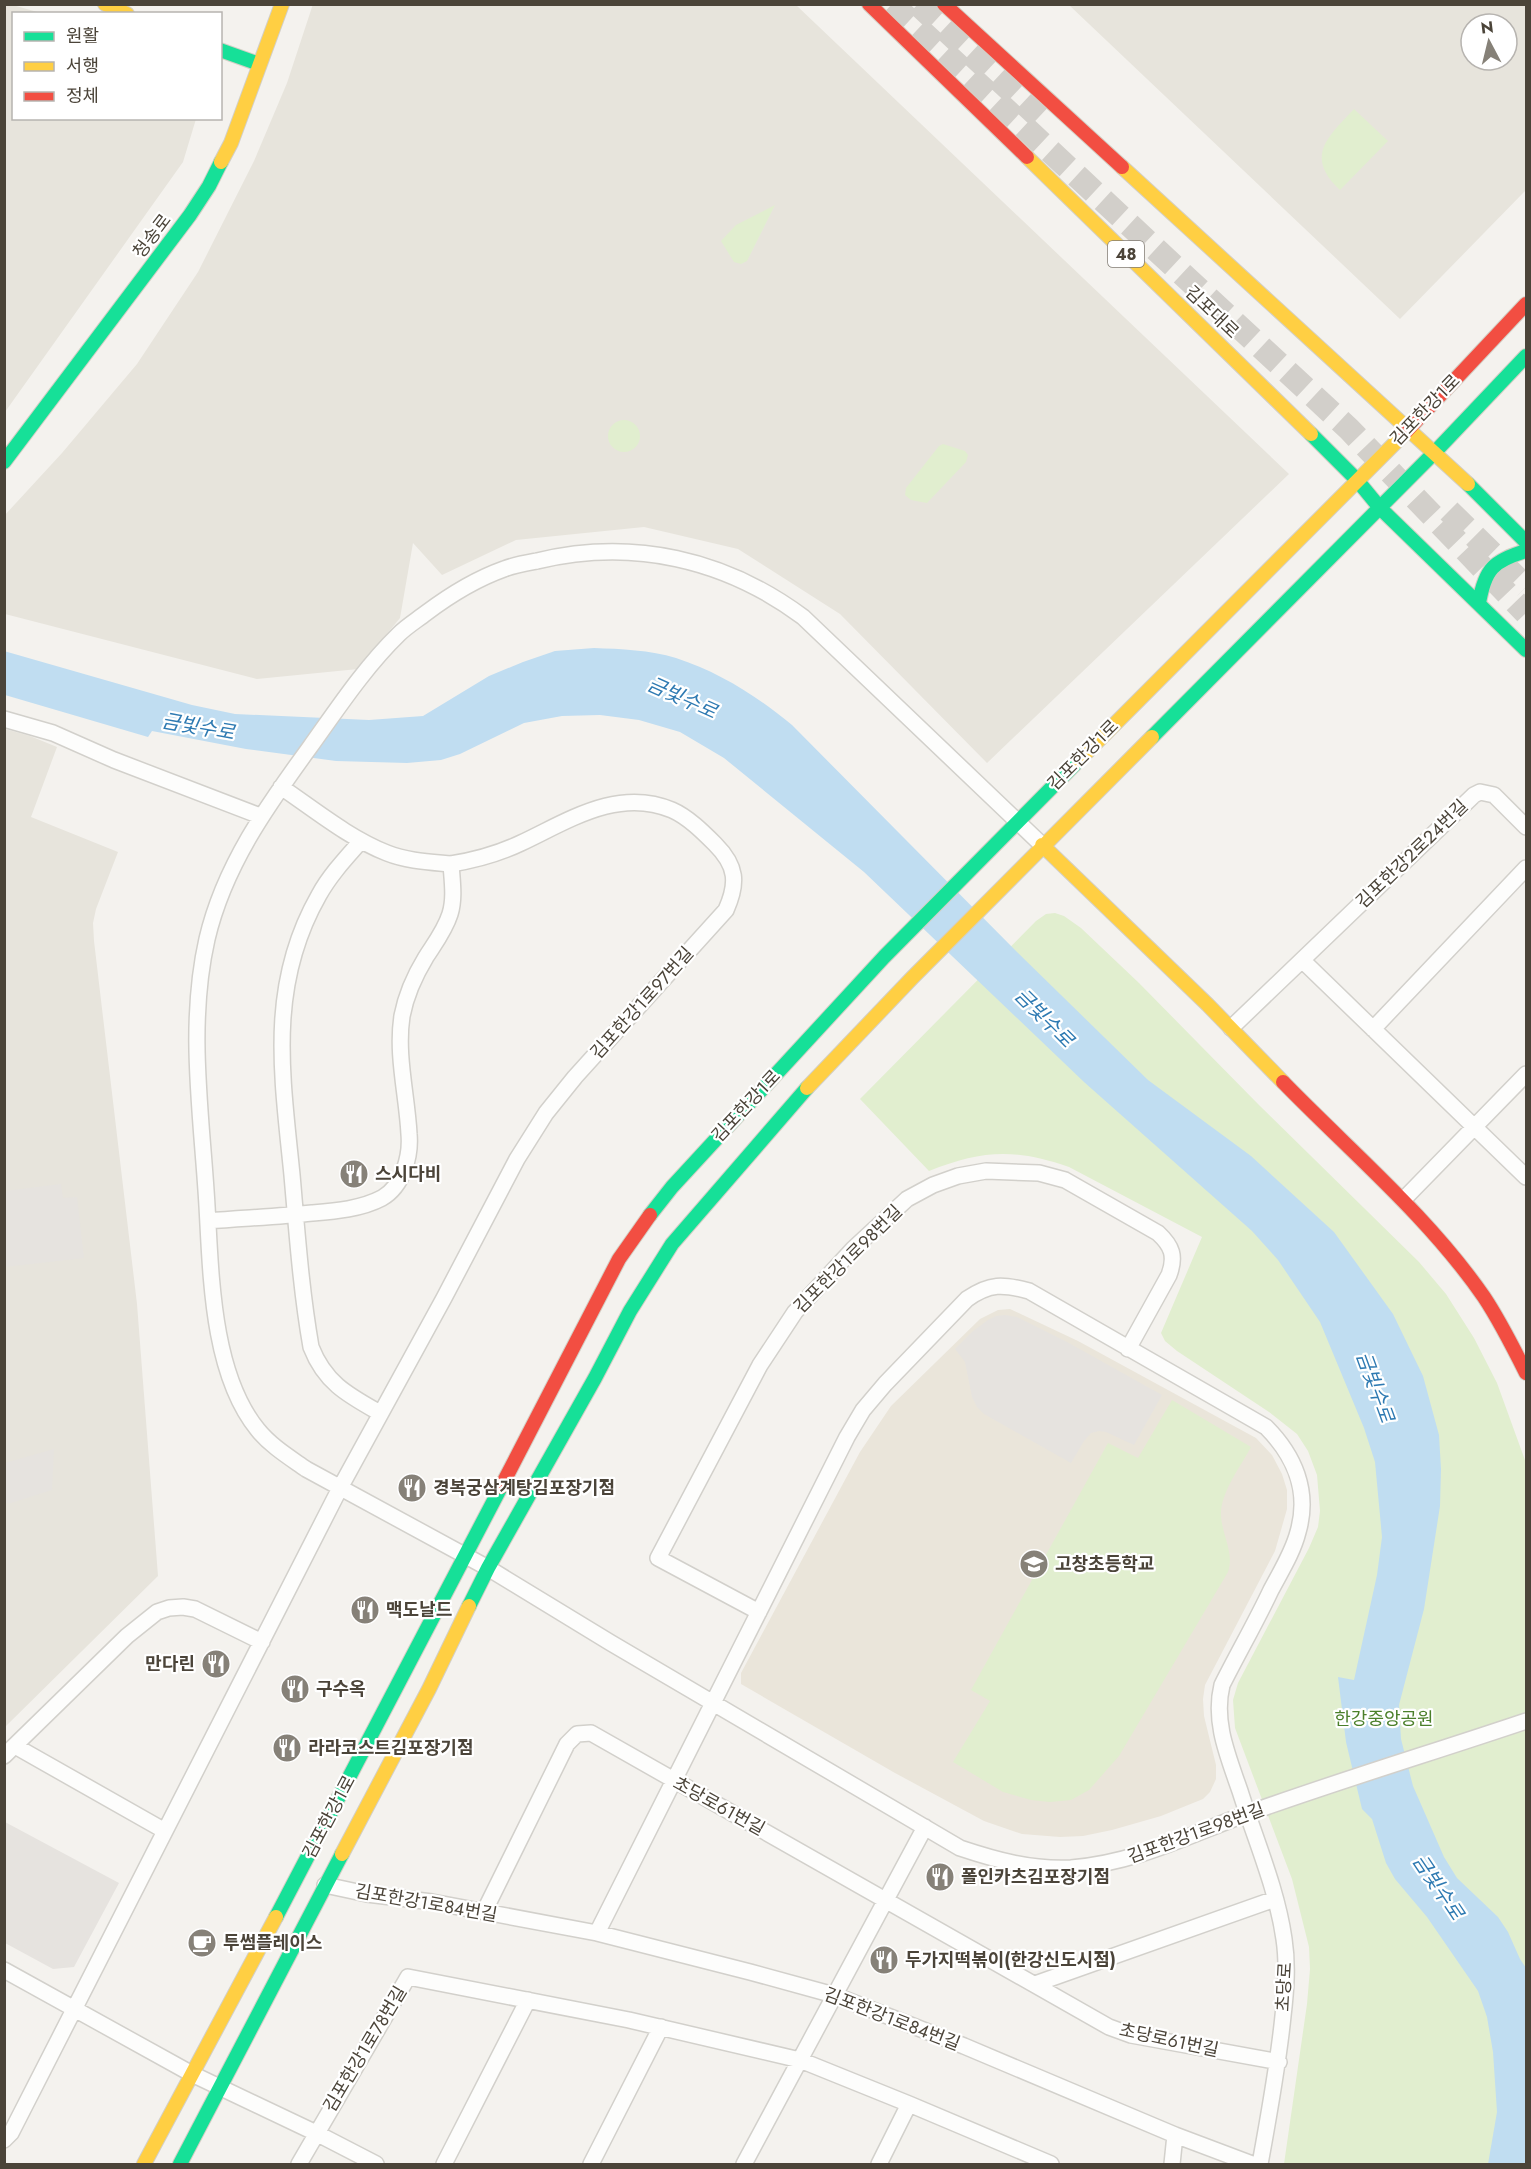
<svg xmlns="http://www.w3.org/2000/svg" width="1531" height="2169" viewBox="0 0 1531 2169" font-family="Jost,'Noto Sans KR',sans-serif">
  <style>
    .residential { fill: #e7e4dc; fill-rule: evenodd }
    .education { fill: #eae5da }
    .green { fill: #e1eecf }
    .parking { fill: #e6e3df }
    .water { fill: #c0ddf1 }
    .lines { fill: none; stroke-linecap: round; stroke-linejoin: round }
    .primary-tunnel { stroke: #d2cfca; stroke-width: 24; stroke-dasharray: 24 12; stroke-linecap: butt }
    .street-casing { stroke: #d2d0cb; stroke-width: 18 }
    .fast-casing { stroke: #d3cfc5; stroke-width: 16 }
    .slow-casing { stroke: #d3cfc5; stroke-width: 16 }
    .jam-casing { stroke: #d3cfc5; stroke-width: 16 }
    .street { stroke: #fdfdfc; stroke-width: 15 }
    .fast { stroke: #16e098; stroke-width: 14 }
    .slow { stroke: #ffcf43; stroke-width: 14 }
    .jam { stroke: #f24e42; stroke-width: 14 }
    .labels { text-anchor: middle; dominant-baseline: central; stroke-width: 4.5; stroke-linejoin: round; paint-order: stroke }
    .shield { fill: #fff; stroke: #817c74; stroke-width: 1.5 }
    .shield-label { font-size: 16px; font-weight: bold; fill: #4b4439 }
    .street-label { font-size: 18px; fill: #4b4439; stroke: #fff }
    .poi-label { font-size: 18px; font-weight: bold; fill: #4b4439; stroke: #fff; text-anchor: start }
    .park-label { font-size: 18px; fill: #4a7f2a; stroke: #fff }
    .water-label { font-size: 20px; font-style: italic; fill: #2e7ab2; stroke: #fff }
  </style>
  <rect width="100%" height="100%" fill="#f4f2ee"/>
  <!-- residential -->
  <path class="residential" d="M 9,4 L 41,13 L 14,14 L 14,118 L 196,119 L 183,162 L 5,412 L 4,5 Z
    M 313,4 L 796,5 L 1289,474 L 987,763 L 840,614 L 738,549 L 644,527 L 516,540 L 442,575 L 413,543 L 400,618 L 358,669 L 257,679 L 5,614 L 4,516 L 62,453 L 137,364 L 198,272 L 254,161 L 287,83 Z
    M 1069,5 L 1526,5 L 1526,190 L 1400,319 ZM 1471,24 L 1507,24 L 1507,60 L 1471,60 Z
    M 5,729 L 30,736 L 57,747 L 31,817 L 118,852 L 96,909 L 93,923 L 94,941 L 137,1304 L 158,1576 L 5,1727 Z"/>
  <!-- education -->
  <path class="education" d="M 1010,1309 L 1078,1341 L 1256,1438 L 1272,1455 L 1282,1474 L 1287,1490 L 1287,1509 L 1275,1551 L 1205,1685 L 1203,1699 L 1204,1716 L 1216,1765 L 1216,1779 L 1210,1792 L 1203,1799 L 1161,1816 L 1112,1830 L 1083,1836 L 1060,1837 L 1022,1834 L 984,1821 L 895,1773 L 741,1684 L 741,1673 L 860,1452 L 891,1406 L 980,1319 L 998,1310 Z"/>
  <!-- green -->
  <path class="green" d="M 1354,109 L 1388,141 L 1340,190 C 1304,156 1328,137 1354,109 Z
    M 775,205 L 747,261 L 741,264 L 734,262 L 721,241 L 736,225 Z
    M608 436a16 16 0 1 1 32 0a16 16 0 1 1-32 0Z
    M 943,444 L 965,451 L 968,455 L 966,462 L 927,503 L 911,500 L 905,495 L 906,488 L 939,446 Z
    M 1055,913 L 1064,916 L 1081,928 L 1139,983 L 1259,1105 L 1419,1262 L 1446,1294 L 1474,1338 L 1497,1383 L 1526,1463 L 1526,2164 L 1284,2164 L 1307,2004 L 1310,1969 L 1309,1947 L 1292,1879 L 1235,1728 L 1233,1700 L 1238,1683 L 1309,1548 L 1318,1527 L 1320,1511 L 1317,1475 L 1308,1451 L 1297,1434 L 1269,1412 L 1177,1351 L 1165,1341 L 1161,1333 L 1202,1237 L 1069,1167 C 1015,1148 981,1150 929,1171 L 860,1099 L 1036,921 L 1046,914 Z
    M 1172,1400 L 1251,1447 C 1241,1466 1223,1489 1221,1511 C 1220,1533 1235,1551 1228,1572 L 1119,1756 L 1089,1790 L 1071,1800 L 1050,1802 L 1031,1800 L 1003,1792 L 953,1762 L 990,1701 L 971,1690 L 1108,1443 L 1138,1458 Z"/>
  <!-- parking -->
  <path class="parking" d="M 61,1184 L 63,1198 L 77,1197 L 84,1258 L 5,1267 L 5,1191 Z
    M 1005,1315 L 1017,1317 L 1067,1342 L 1162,1395 L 1134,1445 L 1106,1432 L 1099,1431 L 1091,1433 L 1084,1441 L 1071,1463 L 984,1414 L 977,1407 L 972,1397 L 965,1362 L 955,1349 L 972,1332 L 988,1320 L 996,1316 Z
    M 54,1449 L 52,1490 L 11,1503 L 5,1503 L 5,1463 Z
    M 5,1822 L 119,1883 L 74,1967 L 53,1969 L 5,1943 Z"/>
  <!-- water -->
  <path class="water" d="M 594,648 C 621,649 650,650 676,658 C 719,672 757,696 792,725 L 1017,952 L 1148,1080 L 1251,1156 L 1334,1232 L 1393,1314 L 1423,1376 L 1439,1435 L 1441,1469 L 1440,1506 L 1424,1609 L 1399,1705 L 1401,1739 L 1413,1786 L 1444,1857 L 1457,1878 L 1498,1917 L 1508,1932 L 1520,1959 L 1526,1968 L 1526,2164 L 1488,2164 L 1497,2112 L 1493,2052 L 1487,2017 L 1478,1991 L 1427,1917 L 1395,1879 L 1386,1863 L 1372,1819 L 1362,1809 L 1346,1742 L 1338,1677 L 1354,1680 L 1377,1575 L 1382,1537 L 1375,1462 L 1364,1428 L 1320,1322 L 1278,1260 L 1252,1231 L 1084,1082 L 864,872 L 724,758 L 680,732 L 639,720 L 600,715 L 562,716 L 524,723 L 460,754 L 441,760 L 407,763 L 336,761 L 246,749 L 152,731 L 148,737 L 5,695 L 4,651 L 192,705 L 235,714 L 369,720 L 423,716 L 489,676 L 523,662 L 555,651 Z"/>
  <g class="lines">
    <!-- primary-tunnel -->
    <path class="primary-tunnel" d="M 892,4 L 1349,429 L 1526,613
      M 918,4 L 1039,117
      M 1449,511 L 1526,587"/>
    <!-- street casing -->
    <g class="street-casing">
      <path id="street" d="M 4,719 L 53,733 L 114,760 L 260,816
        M 1526,827 L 1494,795 L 1480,792 L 1474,795 L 1302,960 L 1526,1177
        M 361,841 C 346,858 330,875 319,895 C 267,986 282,1075 292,1175 C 297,1232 301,1290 311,1347 C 325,1383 348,1395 380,1413
        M 1042,845 L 803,617 C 725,559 632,538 537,561 C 526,563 514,565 504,569 C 476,579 450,595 426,613 C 417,620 407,626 399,634 C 365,667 338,708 310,747 C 267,806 224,866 207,939 C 187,1027 202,1117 207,1206 C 211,1276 212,1374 258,1430 C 271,1446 289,1457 306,1469 L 488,1568 L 611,1643 L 960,1848 C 996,1860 1032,1870 1071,1868 C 1136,1863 1189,1835 1249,1813 C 1341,1780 1434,1752 1526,1721
        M 1231,1028 L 1302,960
        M 1373,1029 L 1526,868
        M 1404,1199 L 1526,1074
        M 208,1221 C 242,1218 277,1217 312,1213 C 336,1211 361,1209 382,1198 C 403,1186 411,1156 409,1134 C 407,1095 396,1055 402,1016 C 406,995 415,975 426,957 C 435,943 445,930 450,914 C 455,898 452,880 451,864 C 430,862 407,861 387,853 C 349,838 315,810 281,787
        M 759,1612 L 658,1558 L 760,1365 L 795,1312 L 853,1249 L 907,1199 L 933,1185 L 958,1176 L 986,1171 L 1039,1173 L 1065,1180 L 1158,1233 C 1172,1246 1176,1256 1169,1275 L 1128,1349
        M 15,1746 L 165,1831
        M 4,1756 L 127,1636 L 157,1612 L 169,1608 L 183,1607 L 195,1609 L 262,1642
        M 325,1885 L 367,1894 L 432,1902 L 597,1933 L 750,1972 L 834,1995 L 964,2046 L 1175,2135
        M 484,1912 L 567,1744 L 577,1734 L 591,1733 L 1109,2027 L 1131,2035 L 1279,2062
        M 597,1933 L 847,1437 L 863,1410 L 885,1384 L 967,1299 C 990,1283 1003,1284 1029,1291 L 1266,1427 C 1294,1455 1310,1491 1298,1532 C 1293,1552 1281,1571 1271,1590 C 1256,1622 1238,1653 1222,1685 C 1213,1722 1228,1756 1240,1791 C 1255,1839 1277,1889 1284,1939 C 1288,1965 1286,1990 1283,2016 C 1278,2066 1269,2115 1260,2164
        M 4,1970 L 192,2074 L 316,2133 L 376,2164
        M 1035,1984 L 1275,1899
        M 4,2140 L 11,2133 L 340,1488 L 444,1298 L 517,1159 L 546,1113 L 575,1077 L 726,910 C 738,883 737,866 715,844 C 703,832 688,817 672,810 C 618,787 568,821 521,843 C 498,854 476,860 451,864
        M 299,2164 L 408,1977 L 629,2020 L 800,2060 L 909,2104 L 1051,2164
        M 444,2164 L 528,2000
        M 591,2164 L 661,2027
        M 744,2164 L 925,1827
        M 879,2164 L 909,2104
        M 1172,2164 L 1175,2135 L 1252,2164"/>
    </g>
    <!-- fast casing -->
    <g class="fast-casing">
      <path id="fast" d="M 220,50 L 259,64
        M 1311,434 L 1357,480 L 1380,508 L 1526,650
        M 4,462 L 190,215 L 209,186 L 221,162
        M 1468,484 L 1526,542
        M 1479,603 C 1485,569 1493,561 1526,551
        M 1152,737 L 1434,453 L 1526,356
        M 650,1215 L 672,1187 L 884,957 L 1079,760
        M 469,1606 L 488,1568 L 595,1378 L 630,1311 L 672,1244 L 807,1088
        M 276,1917 L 501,1487
        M 180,2164 L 342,1854"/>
    </g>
    <!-- slow casing -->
    <g class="slow-casing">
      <path id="slow" d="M 105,4 L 127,14
        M 1027,157 L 1311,434
        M 221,162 L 231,143 L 282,4
        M 1122,167 L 1468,484
        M 1079,760 L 1402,436
        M 1042,845 L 1208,1005 L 1283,1082
        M 807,1088 L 912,978 L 1152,737
        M 342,1854 L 429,1689 L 469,1606
        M 144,2164 L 276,1917"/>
    </g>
    <!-- jam casing -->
    <g class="jam-casing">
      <path id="jam" d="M 869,4 L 1027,157
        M 944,4 L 1122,167
        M 1402,436 L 1526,304
        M 1283,1082 C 1351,1152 1428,1216 1484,1297 C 1500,1321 1513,1347 1526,1373
        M 501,1487 L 619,1259 L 650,1215"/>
    </g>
    <!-- street -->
    <use href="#street" class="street"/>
    <!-- fast -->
    <use href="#fast" class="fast"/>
    <!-- slow -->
    <use href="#slow" class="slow"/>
    <!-- jam -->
    <use href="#jam" class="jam"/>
  </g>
  <!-- icons -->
  <defs>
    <g id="restaurant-disc" transform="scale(1.5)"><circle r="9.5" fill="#868178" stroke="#fff"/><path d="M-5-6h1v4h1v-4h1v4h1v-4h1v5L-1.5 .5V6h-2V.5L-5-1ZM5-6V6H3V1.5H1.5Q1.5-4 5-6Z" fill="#fff"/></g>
    <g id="school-disc" transform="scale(1.5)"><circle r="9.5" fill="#868178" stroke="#fff"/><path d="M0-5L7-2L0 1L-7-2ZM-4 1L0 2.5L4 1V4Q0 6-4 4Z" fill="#fff"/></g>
    <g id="cafe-disc" transform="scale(1.5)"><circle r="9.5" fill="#868178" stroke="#fff"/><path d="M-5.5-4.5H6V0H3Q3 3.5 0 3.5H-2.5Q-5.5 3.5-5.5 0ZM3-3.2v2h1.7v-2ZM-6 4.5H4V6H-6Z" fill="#fff"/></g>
  </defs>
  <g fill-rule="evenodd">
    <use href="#restaurant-disc" x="354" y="1174"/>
    <use href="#restaurant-disc" x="412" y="1488"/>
    <use href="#school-disc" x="1034" y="1564"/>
    <use href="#restaurant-disc" x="365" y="1610"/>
    <use href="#restaurant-disc" x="216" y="1664"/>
    <use href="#restaurant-disc" x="295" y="1689"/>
    <use href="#restaurant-disc" x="287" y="1748"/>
    <use href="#restaurant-disc" x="940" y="1877"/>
    <use href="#cafe-disc" x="202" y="1943"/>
    <use href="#restaurant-disc" x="884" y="1960"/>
  </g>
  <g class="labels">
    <!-- shield labels -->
    <rect class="shield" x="1108" y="241" width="36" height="26" rx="4.5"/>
    <g class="shield-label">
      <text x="1126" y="254">48</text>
    </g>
    <!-- street labels -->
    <g class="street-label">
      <text transform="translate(152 236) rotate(-53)">청송로</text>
      <text transform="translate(1212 312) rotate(44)">김포대로</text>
      <text transform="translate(1425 410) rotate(-46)">김포한강1로</text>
      <text transform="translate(1083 755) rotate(-45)">김포한강1로</text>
      <text transform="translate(1412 854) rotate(-44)">김포한강2로24번길</text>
      <text transform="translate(642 1003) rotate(-48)">김포한강1로97번길</text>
      <text transform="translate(746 1106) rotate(-47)">김포한강1로</text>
      <text transform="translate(848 1259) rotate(-45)">김포한강1로98번길</text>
      <text transform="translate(719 1806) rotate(29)">초당로61번길</text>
      <text transform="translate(329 1817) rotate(-62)">김포한강1로</text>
      <text transform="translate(1196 1833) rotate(-20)">김포한강1로98번길</text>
      <text transform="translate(426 1903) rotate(10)">김포한강1로84번길</text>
      <text transform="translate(1284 1987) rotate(-87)">초당로</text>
      <text transform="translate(892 2019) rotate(21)">김포한강1로84번길</text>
      <text transform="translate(1169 2040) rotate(12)">초당로61번길</text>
      <text transform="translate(365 2049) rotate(-59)">김포한강1로78번길</text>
    </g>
    <!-- poi labels -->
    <g class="poi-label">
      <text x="375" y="1174">스시다비</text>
      <text x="433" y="1488">경복궁삼계탕김포장기점</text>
      <text x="1055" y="1564">고창초등학교</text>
      <text x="386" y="1610">맥도날드</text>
      <text x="195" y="1664" text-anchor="end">만다린</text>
      <text x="316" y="1689">구수옥</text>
      <text x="308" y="1748">라라코스트김포장기점</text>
      <text x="961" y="1877">폴인카츠김포장기점</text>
      <text x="223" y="1943">투썸플레이스</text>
      <text x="905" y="1960">두가지떡볶이(한강신도시점)</text>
    </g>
    <!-- park labels -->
    <g class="park-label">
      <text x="1384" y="1719">한강중앙공원</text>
    </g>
    <!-- water labels -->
    <g class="water-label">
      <text transform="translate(682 698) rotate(24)">금빛수로</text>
      <text transform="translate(198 727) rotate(10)">금빛수로</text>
      <text transform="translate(1044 1018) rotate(45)">금빛수로</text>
      <text transform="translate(1375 1387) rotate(70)">금빛수로</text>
      <text transform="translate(1438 1887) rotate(56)">금빛수로</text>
    </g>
  </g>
  <!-- border -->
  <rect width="1531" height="2169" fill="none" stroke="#4b4439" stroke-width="12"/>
  <!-- legend -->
  <rect x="12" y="12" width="210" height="108" fill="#ffffff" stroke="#b7b4b0" stroke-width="1.5"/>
  <rect x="24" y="32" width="30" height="9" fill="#16e098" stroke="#b7b4b0" stroke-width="1.5"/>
  <text x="66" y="42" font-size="18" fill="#4b4439">원활</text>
  <rect x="24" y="62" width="30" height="9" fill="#ffcf43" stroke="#b7b4b0" stroke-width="1.5"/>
  <text x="66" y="72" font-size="18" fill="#4b4439">서행</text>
  <rect x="24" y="92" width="30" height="9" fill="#f24e42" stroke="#b7b4b0" stroke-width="1.5"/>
  <text x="66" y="102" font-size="18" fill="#4b4439">정체</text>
  <!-- north arrow -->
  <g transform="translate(1489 42) rotate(353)"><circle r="28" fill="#ffffff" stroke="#b7b4b0" stroke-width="1.5"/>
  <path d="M0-4.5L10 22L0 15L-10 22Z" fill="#868178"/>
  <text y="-9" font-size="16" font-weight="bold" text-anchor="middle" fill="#4b4439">N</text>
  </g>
</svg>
